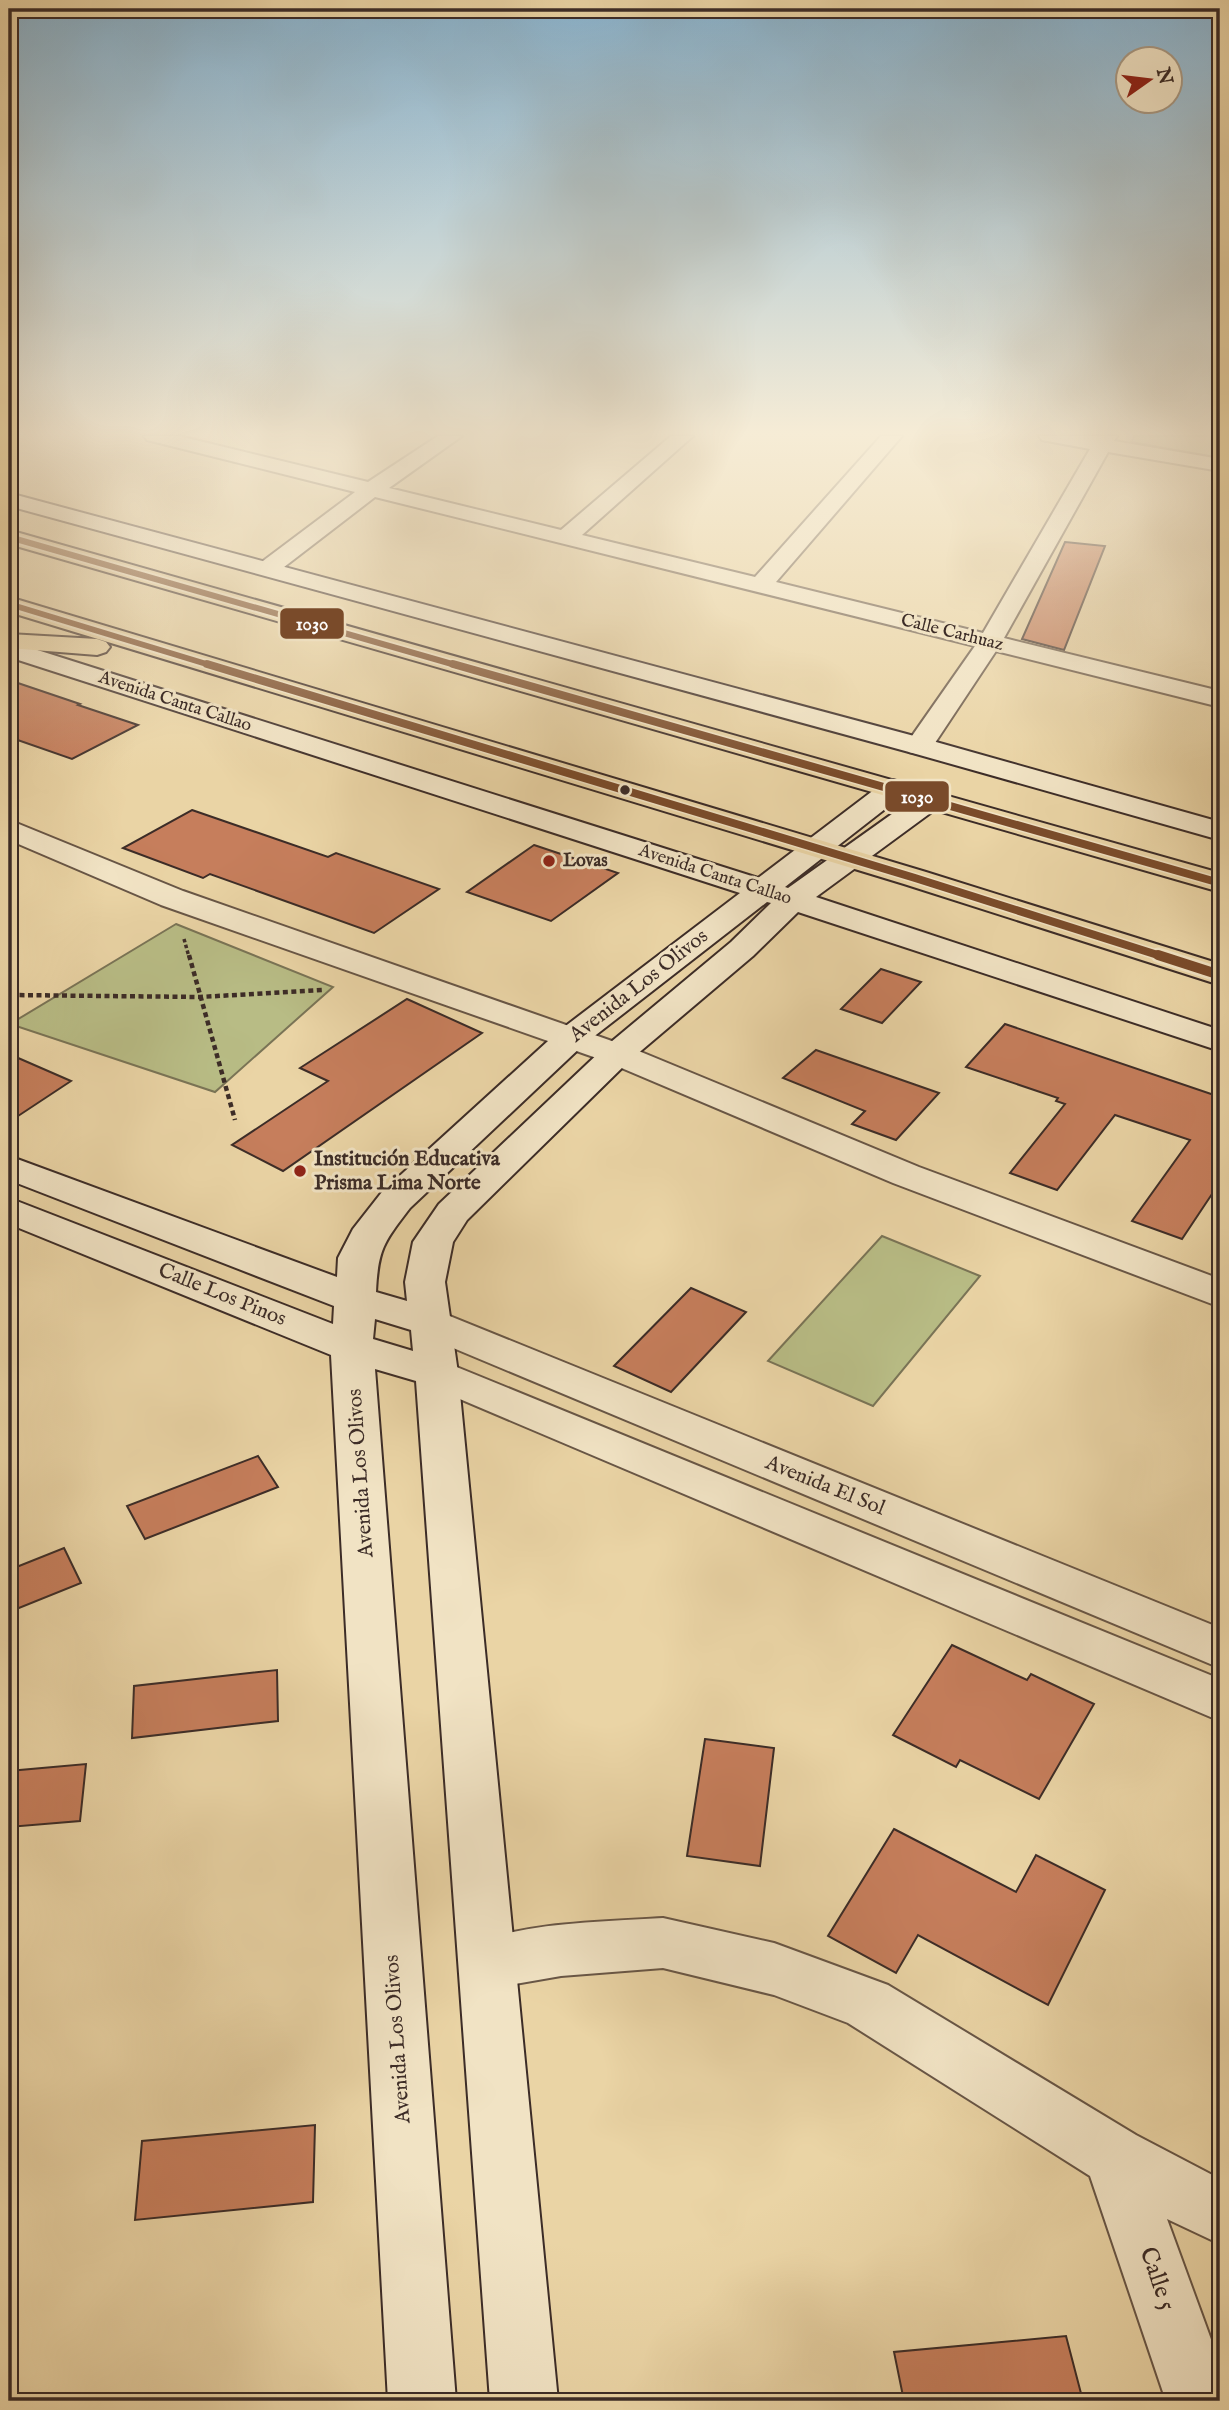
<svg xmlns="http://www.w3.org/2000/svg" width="1229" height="2410" viewBox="0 0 1229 2410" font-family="'IM FELL English',serif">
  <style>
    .green { fill: #b8bc85; stroke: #7a7456; stroke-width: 2 }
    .building { fill: #c67e5c; stroke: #3c2c27; stroke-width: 2 }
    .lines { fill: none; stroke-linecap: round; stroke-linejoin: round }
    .street-casing { stroke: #685646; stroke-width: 4 }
    .secondary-casing { stroke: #3c2c27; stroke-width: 4 }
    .highway-casing { stroke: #3c2c27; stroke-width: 4 }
    .path-far1 { stroke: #3c2c27; stroke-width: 3.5; stroke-dasharray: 3.5 2.5; stroke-linecap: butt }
    .path { stroke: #3c2c27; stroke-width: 4.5; stroke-dasharray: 5 3.5; stroke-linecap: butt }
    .street { fill: #f1e3c4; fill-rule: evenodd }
    .secondary { fill: #f1e3c4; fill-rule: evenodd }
    .highway { fill: #ead4a5; fill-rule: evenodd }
    .bus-1-far2-casing { stroke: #f1e3c4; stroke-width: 10 }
    .bus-1-far1-casing { stroke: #f1e3c4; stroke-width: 11 }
    .bus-1-casing { stroke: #f1e3c4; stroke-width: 15 }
    .bus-1-far2 { stroke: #7a4b2a; stroke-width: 6 }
    .bus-1-far1 { stroke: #7a4b2a; stroke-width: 8 }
    .bus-1 { stroke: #7a4b2a; stroke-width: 10 }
    .bus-dot { fill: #3c2c27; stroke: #f1e3c4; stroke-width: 2.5 }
    .poi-dot { fill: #8f2418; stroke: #f1e3c4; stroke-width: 2.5 }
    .labels { text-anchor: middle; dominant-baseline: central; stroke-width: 6; stroke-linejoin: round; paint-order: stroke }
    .far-street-label { font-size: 18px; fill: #3c2c27; stroke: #f1e3c4 }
    .far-poi-label { font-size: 18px; font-weight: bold; fill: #3c2c27; stroke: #f1e3c4; text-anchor: start }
    .street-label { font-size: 21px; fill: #3c2c27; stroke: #f1e3c4 }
    .poi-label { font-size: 21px; font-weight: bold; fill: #3c2c27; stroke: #f1e3c4; text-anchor: start }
    .near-street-label { font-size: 24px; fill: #3c2c27; stroke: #f1e3c4 }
    .line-badge { stroke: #f1e3c4; stroke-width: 2.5 }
    .badge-label { font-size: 19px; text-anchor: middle; font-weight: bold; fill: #fff }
  </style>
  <rect width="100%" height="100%" fill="#ead4a5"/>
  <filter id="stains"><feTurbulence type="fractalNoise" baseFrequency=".00286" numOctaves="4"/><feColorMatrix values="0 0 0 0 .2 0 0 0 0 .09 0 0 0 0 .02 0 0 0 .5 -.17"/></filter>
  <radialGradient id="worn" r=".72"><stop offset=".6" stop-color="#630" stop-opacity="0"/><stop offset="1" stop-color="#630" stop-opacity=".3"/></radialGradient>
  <!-- green -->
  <path class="green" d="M 1134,436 L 1220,436 L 1220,458 L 1131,442 Z
    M 176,924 L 333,987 L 215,1092 L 10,1024 Z
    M 882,1236 L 980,1276 L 873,1406 L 768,1361 Z"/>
  <!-- building -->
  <path class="building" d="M 1065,542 L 1105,546 L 1064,650 L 1022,639 Z
    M 9,680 L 80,704 L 78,705 L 138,725 L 72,759 L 9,737 Z
    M 192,810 L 328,857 L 336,853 L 439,889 L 374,933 L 210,874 L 203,878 L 123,848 Z
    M 534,845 L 618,873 L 551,921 L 467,892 Z
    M 881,969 L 921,982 L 882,1023 L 841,1009 Z
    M 407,999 L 482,1033 L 283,1171 L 232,1145 L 328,1081 L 300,1068 Z
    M 1005,1024 L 1220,1097 L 1220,1182 L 1182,1239 L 1132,1221 L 1190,1140 L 1115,1115 L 1057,1190 L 1010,1173 L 1065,1104 L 1056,1101 L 1058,1098 L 966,1067 Z
    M 816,1050 L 939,1093 L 896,1140 L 852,1124 L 865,1111 L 783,1078 Z
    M 9,1054 L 71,1081 L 9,1122 Z
    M 691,1288 L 746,1312 L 671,1392 L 614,1366 Z
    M 258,1456 L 278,1487 L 145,1539 L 127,1506 Z
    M 64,1548 L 81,1583 L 9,1612 L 9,1570 Z
    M 952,1645 L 1027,1680 L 1031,1674 L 1094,1704 L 1039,1799 L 960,1760 L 956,1767 L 893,1735 Z
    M 277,1670 L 278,1721 L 132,1738 L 134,1686 Z
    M 705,1739 L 774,1748 L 760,1866 L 687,1856 Z
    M 86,1764 L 80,1821 L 9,1827 L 9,1771 Z
    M 894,1829 L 1016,1892 L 1036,1855 L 1105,1890 L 1048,2005 L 918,1935 L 896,1973 L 828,1936 Z
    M 315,2125 L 313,2202 L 135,2220 L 142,2141 Z
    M 1066,2336 L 1083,2401 L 904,2401 L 894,2352 Z"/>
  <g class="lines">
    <!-- street casing -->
    <g class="street-casing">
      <path id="street" d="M 144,436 L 179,436 L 368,482 L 438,436 L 462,436 L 389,488 L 561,530 L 671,436 L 693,436 L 582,535 L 755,577 L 881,436 L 902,436 L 776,582 L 983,633 L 1090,449 L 1042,440 L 1039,436 L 1117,436 L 1114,441 L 1220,459 L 1220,471 L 1108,452 L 1004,638 L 1220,691 L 1220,707 L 996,651 L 929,752 L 919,754 L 909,752 L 905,746 L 975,646 L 375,497 L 275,574 L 259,574 L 255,569 L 259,564 L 355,492 L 147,440 Z
        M 9,820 L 183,891 L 629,1047 L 919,1167 L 1220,1279 L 1220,1307 L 893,1183 L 605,1061 L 161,905 L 9,840 Z
        M 430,1308 L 1220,1628 L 1220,1668 L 415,1332 L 409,1322 L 415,1312 Z
        M 437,1359 L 1220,1679 L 1220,1721 L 422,1383 L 416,1373 L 422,1363 Z
        M 663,1918 L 774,1943 L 888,1985 L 1136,2135 L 1220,2179 L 1220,2244 L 1167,2219 L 1220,2364 L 1220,2401 L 1166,2401 L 1090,2176 L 848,2023 L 774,1995 L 663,1968 L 561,1976 L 487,1989 L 467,1981 L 459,1963 L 467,1945 C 528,1922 598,1922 663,1918 Z"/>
    </g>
    <!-- secondary casing -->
    <g class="secondary-casing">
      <path id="secondary" d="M 9,493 L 929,740 L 1220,822 L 1220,840 L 909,752 L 9,506 Z
        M 9,641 L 758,878 L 883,783 L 893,780 L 903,783 L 907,789 L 903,795 L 785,887 L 788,888 L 920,794 L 930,791 L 940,794 L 944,800 L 940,806 L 816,897 L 1220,1030 L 1220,1051 L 798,912 L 753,956 L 629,1061 L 467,1220 L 453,1242 L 445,1282 L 458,1373 L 558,2401 L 490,2401 L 416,1381 L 375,1369 L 456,2401 L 388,2401 L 331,1355 L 9,1224 L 9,1198 L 333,1324 L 334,1306 L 9,1180 L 9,1156 L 337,1277 L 338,1258 L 353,1229 L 382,1192 L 559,1031 L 740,893 L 9,657 ZM 767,902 L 771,903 L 731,942 L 605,1047 L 439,1204 L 413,1242 L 405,1282 L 407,1301 L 376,1292 C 378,1249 384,1242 410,1208 L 583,1045 ZM 375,1319 L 411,1330 L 413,1351 L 373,1339 Z"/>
    </g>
    <!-- highway casing -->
    <g class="highway-casing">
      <path id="highway" d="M 9,530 L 1220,873 L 1220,892 L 9,544 Z
        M 9,597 L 926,872 L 1220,964 L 1220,985 L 904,884 L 9,612 Z
        M 9,634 L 97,639 L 106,642 L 110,647 L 106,652 L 97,655 L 9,648 Z"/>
    </g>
    <!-- path-far1 -->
    <path class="path-far1" d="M 184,939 L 189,957"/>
    <!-- path -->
    <path class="path" d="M 189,955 L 235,1120
      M 11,995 L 200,997 L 322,990"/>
    <!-- street -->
    <use href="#street" class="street"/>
    <!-- secondary -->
    <use href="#secondary" class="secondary"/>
    <!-- highway -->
    <use href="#highway" class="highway"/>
    <!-- bus-1-far2 casing -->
    <g class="bus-1-far2-casing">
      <path id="bus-1-far2" d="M 9,537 L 459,666
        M 9,604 L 213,666"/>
    </g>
    <!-- bus-1-far1 casing -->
    <g class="bus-1-far1-casing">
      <path id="bus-1-far1" d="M 207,664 L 915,878 L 1164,957
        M 453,664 L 1220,883"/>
    </g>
    <!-- bus-1 casing -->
    <g class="bus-1-casing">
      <path id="bus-1" d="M 1158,955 L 1220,975"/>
    </g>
    <!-- bus-1-far2 -->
    <use href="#bus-1-far2" class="bus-1-far2"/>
    <!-- bus-1-far1 -->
    <use href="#bus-1-far1" class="bus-1-far1"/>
    <!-- bus-1 -->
    <use href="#bus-1" class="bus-1"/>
  </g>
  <!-- sky -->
  <linearGradient id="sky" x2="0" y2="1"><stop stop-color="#89b5d2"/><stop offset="0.56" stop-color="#f6ecd6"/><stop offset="1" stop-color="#f6ecd6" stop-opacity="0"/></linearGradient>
  <rect width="1229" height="774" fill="url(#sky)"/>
  <!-- markers -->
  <circle class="bus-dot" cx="625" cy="790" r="6"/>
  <g class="poi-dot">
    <circle cx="549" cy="861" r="7"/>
    <circle cx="300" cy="1171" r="7"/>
  </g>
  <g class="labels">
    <!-- far-street labels -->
    <g class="far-street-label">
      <text transform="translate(952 633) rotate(14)">Calle Carhuaz</text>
      <text transform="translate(175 702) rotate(18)">Avenida Canta Callao</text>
      <text transform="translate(715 875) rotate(18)">Avenida Canta Callao</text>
    </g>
    <!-- far-poi labels -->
    <g class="far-poi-label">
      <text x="563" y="861">Lovas</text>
    </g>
    <!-- street labels -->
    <g class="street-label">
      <text transform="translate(639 986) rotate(-38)">Avenida Los Olivos</text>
      <text transform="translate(222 1295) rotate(22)">Calle Los Pinos</text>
      <text transform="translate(361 1473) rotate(-94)">Avenida Los Olivos</text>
      <text transform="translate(825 1486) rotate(22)">Avenida El Sol</text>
      <text transform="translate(398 2039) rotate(-94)">Avenida Los Olivos</text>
    </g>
    <!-- poi labels -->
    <g class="poi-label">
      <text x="314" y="1159">Institución Educativa<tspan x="314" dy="24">Prisma Lima Norte</tspan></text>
    </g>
    <!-- near-street labels -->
    <g class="near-street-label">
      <text transform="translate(1157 2279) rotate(71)">Calle 5</text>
    </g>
  </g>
  <g class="line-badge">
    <rect x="279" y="607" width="66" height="33" rx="7" fill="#7a4b2a"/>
    <rect x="884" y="780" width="66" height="33" rx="7" fill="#7a4b2a"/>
  </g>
  <g class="badge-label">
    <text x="312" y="630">1030</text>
    <text x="917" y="803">1030</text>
  </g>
  <!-- margin -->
  <rect width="1229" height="2410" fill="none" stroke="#ead4a5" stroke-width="35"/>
  <rect x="10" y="10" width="1208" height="2389" fill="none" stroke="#3c2c27" stroke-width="3.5"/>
  <rect x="18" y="18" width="1194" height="2375" fill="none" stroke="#3c2c27" stroke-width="2"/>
  <!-- north arrow -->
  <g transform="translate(1149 80) rotate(76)"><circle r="33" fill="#f1e3c4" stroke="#a99a85" stroke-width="2"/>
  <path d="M0-5L12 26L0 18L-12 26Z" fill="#8f2418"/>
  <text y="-10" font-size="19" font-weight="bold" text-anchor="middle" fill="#3c2c27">N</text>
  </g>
  <rect width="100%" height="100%" filter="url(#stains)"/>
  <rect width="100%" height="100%" fill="url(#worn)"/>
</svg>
